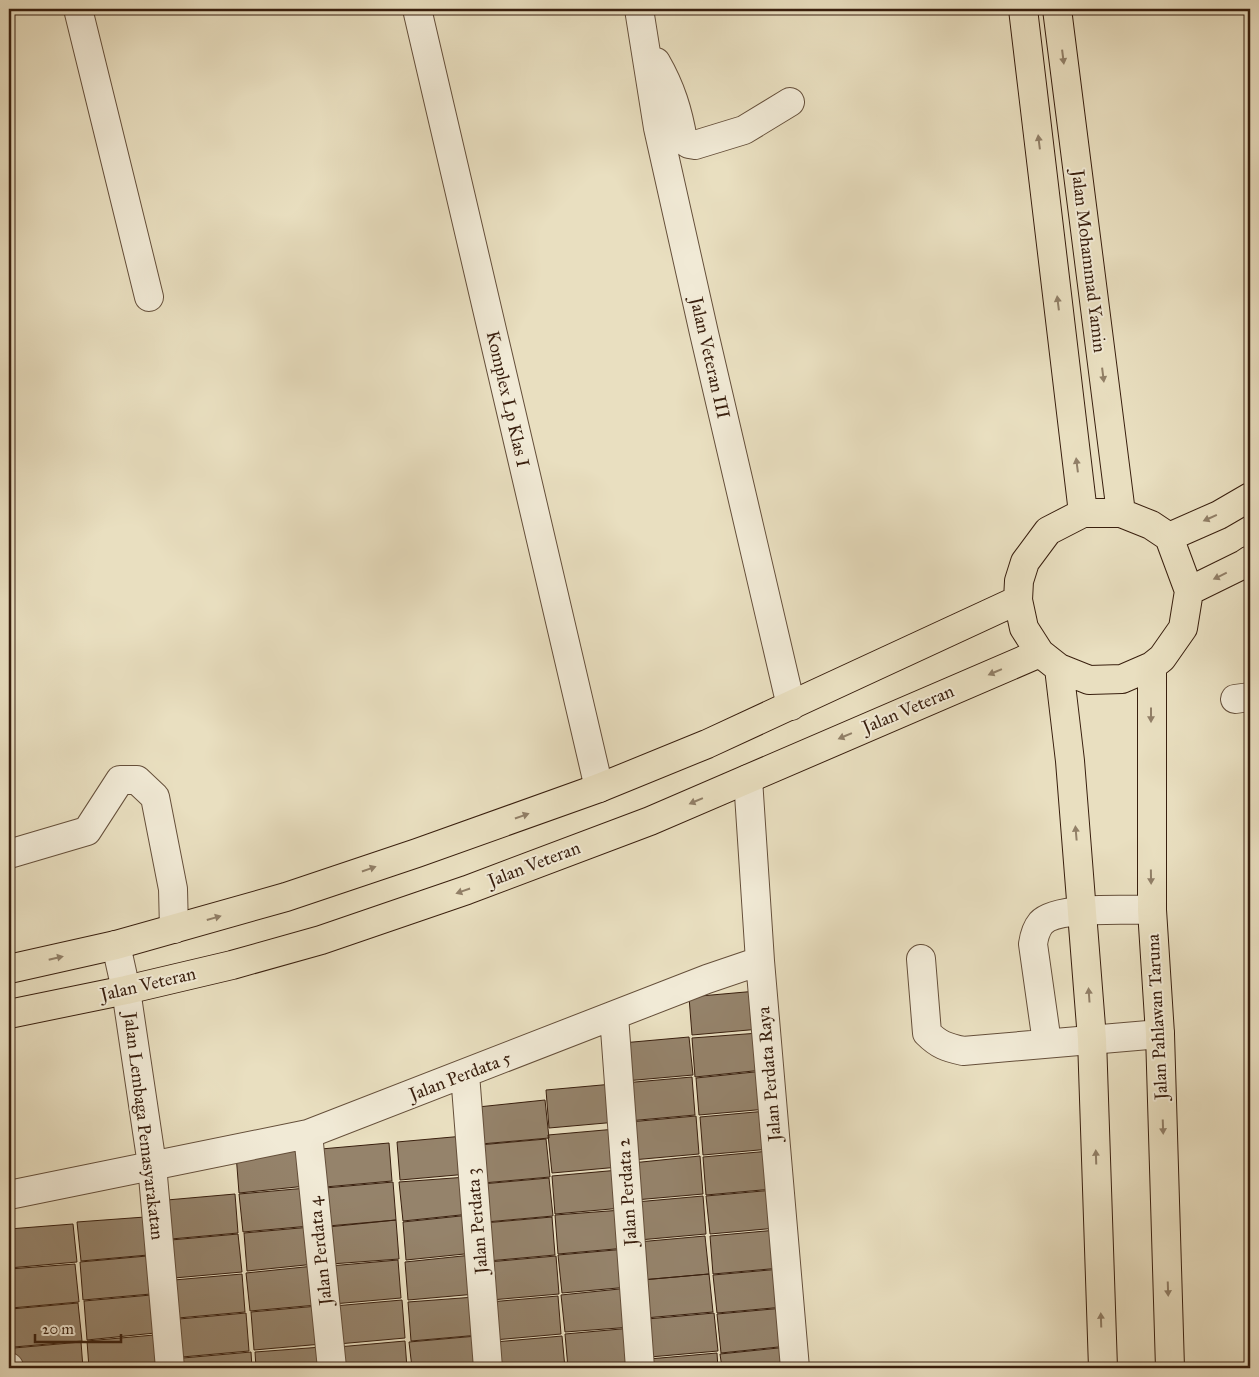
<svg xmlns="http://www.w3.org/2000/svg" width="1259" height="1377" viewBox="0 0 1259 1377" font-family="'IM FELL Great Primer',serif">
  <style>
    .building { fill: #95836b; stroke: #391f0e }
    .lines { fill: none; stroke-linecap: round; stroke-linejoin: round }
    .minor-casing { stroke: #654f3a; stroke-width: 30 }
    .major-casing { stroke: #391f0e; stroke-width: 30 }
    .minor { stroke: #f1ead6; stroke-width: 28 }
    .major { stroke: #e9dfc0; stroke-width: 28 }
    .oneway { fill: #917f67 }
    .labels { text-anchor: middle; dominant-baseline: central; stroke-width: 4; stroke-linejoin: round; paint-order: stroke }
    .street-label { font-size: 18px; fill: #391f0e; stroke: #f1ead6 }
  </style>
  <rect width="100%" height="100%" fill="#e9dfc0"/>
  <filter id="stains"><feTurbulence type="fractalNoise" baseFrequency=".004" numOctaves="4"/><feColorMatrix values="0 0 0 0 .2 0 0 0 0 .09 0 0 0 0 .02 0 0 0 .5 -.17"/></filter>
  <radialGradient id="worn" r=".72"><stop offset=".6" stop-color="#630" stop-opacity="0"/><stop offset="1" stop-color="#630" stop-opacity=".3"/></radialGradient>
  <!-- building -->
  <path class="building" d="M 757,991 L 760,1029 L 692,1035 L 689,997 Z
    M 759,1033 L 763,1070 L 695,1077 L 692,1038 Z
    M 689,1037 L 693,1075 L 625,1081 L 622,1043 Z
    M 764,1071 L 767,1109 L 699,1115 L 696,1078 Z
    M 692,1077 L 695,1115 L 628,1121 L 624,1083 Z
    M 613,1084 L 617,1122 L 549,1128 L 546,1090 Z
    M 545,1100 L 549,1138 L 481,1144 L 478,1107 Z
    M 767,1111 L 770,1149 L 703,1155 L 700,1117 Z
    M 696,1116 L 699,1154 L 632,1160 L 629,1122 Z
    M 616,1129 L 619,1167 L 552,1173 L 548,1135 Z
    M 464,1136 L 468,1174 L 400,1180 L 397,1142 Z
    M 546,1139 L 550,1177 L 483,1183 L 479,1145 Z
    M 389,1143 L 392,1181 L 325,1187 L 321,1149 Z
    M 303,1148 L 306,1186 L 239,1193 L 236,1154 Z
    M 770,1151 L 773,1189 L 706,1195 L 703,1157 Z
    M 700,1156 L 703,1194 L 635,1200 L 632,1163 Z
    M 619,1170 L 622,1208 L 555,1214 L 552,1176 Z
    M 467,1177 L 470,1214 L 403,1221 L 399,1182 Z
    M 549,1178 L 553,1216 L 486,1222 L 482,1184 Z
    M 393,1182 L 396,1220 L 328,1226 L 325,1188 Z
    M 307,1188 L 310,1226 L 243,1232 L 239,1194 Z
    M 774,1190 L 777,1228 L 710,1234 L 706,1196 Z
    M 235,1194 L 238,1233 L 171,1239 L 167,1200 Z
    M 703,1196 L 706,1234 L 639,1240 L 636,1202 Z
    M 622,1210 L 626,1248 L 558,1254 L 555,1215 Z
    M 470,1215 L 474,1253 L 406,1260 L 403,1222 Z
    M 145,1217 L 148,1255 L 81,1261 L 77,1222 Z
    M 552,1217 L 555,1255 L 488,1261 L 484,1223 Z
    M 396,1220 L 399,1259 L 331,1264 L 328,1227 Z
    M 73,1224 L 77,1262 L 9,1268 L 9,1229 Z
    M 311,1227 L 315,1264 L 247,1271 L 244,1233 Z
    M 777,1230 L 781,1268 L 713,1274 L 710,1236 Z
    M 238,1234 L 242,1272 L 174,1278 L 171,1240 Z
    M 705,1236 L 709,1274 L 641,1280 L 638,1242 Z
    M 626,1249 L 629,1287 L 562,1293 L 558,1255 Z
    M 472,1255 L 476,1294 L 408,1300 L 405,1262 Z
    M 147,1256 L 151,1294 L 83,1300 L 80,1262 Z
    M 556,1256 L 559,1294 L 491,1300 L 488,1262 Z
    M 398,1260 L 401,1298 L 333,1304 L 330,1266 Z
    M 75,1264 L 79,1302 L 11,1308 L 9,1269 Z
    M 314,1266 L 317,1305 L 250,1311 L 246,1273 Z
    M 781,1269 L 784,1307 L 717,1313 L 713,1275 Z
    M 242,1274 L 245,1312 L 178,1318 L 174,1280 Z
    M 709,1274 L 713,1312 L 645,1318 L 642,1280 Z
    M 629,1288 L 632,1327 L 565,1332 L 561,1295 Z
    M 151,1295 L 155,1333 L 87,1340 L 84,1301 Z
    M 558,1296 L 561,1334 L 494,1340 L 490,1302 Z
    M 475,1297 L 479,1335 L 411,1341 L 408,1302 Z
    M 402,1300 L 405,1338 L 338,1344 L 334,1306 Z
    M 78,1303 L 82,1341 L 14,1347 L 11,1309 Z
    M 318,1306 L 322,1344 L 254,1350 L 251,1312 Z
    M 784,1308 L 788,1346 L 721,1353 L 717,1314 Z
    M 246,1313 L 249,1351 L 182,1357 L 179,1319 Z
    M 714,1313 L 718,1351 L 650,1357 L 647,1319 Z
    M 632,1328 L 636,1366 L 608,1368 L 568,1368 L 565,1334 Z
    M 154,1335 L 157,1368 L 89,1368 L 87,1341 Z
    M 477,1336 L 480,1368 L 412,1368 L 409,1342 Z
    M 562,1336 L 565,1368 L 497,1368 L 495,1342 Z
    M 405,1341 L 407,1368 L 339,1368 L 338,1347 Z
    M 81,1342 L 83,1368 L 16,1368 L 14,1348 Z
    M 322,1347 L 324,1368 L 256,1368 L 255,1352 Z
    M 788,1347 L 790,1368 L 722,1368 L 720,1354 Z
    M 251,1352 L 252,1368 L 184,1368 L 183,1358 Z
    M 717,1353 L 718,1368 L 650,1368 L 649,1359 Z"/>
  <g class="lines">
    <!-- minor casing -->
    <g class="minor-casing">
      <path id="minor" d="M 78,9 L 149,297
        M 417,9 L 599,788
        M 639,9 L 658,128 L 704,333 L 791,706
        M 656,62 C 671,88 678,111 683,140 L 689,144 L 695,145 L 744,130 L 790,102
        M 1235,699 L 1250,697
        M 748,779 L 760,961 L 795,1368
        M 9,854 L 87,831 L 120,780 L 137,780 L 155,797 L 173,889 L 174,929
        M 116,945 L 126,990 L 152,1165 L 170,1368
        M 921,959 L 927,1033 C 939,1045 946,1047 963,1051 L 1160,1034
        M 614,1016 L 640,1368
        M 1047,1043 L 1033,944 C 1034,937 1036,929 1041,923 C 1056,906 1129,910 1152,910
        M 465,1074 L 488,1368
        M 308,1134 L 332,1368
        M 9,1195 L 308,1134 L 707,979 L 760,961
        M 9,1367 L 9,1368"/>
    </g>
    <!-- major casing -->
    <g class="major-casing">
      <path id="major" d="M 1023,9 L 1083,513
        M 1057,9 L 1121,513
        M 1083,513 L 1121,513 L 1151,525 L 1169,537 L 1189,591 L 1183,628 L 1162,658 L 1152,666 L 1122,679 L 1089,680 L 1059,668 L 1040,653 L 1024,628 L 1018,600 L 1019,581 L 1025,562 L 1048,531 Z
        M 1169,537 L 1219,515 L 1250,497
        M 1189,591 L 1244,564 L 1250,560
        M 1152,666 L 1152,910 L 1160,1034 L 1170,1368
        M 1059,668 L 1070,761 L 1092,1039 L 1103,1368
        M 9,969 L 116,945 L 286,897 L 417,853 L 599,788 L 707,744 L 1018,600
        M 9,1014 L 126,990 L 232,965 L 321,940 L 467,890 L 650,821 L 1040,653"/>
    </g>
    <!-- minor -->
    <use href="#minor" class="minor"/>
    <!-- major -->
    <use href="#major" class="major"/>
  </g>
  <!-- one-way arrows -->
  <defs><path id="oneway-solid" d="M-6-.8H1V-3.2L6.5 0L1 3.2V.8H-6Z" transform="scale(1.25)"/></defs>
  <g class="oneway">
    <use href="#oneway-solid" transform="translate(1063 57) rotate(83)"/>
    <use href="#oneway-solid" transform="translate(1039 142) rotate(-97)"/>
    <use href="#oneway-solid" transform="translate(1058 303) rotate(-97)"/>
    <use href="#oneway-solid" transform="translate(1103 375) rotate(83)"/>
    <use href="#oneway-solid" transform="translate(1077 465) rotate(-97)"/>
    <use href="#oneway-solid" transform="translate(1210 518) rotate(156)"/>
    <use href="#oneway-solid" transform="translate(1220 576) rotate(154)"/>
    <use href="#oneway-solid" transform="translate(995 672) rotate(157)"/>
    <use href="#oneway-solid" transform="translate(1151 715) rotate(90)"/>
    <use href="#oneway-solid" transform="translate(845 736) rotate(157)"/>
    <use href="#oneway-solid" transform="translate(696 801) rotate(157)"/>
    <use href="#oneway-solid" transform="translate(522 816) rotate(-19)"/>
    <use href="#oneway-solid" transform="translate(1076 833) rotate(-95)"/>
    <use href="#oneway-solid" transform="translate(369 869) rotate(-19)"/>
    <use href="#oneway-solid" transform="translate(1151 877) rotate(89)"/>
    <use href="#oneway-solid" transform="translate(463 891) rotate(161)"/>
    <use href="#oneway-solid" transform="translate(214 918) rotate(-16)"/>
    <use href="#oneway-solid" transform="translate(56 958) rotate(-13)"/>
    <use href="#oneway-solid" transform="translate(1089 995) rotate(-94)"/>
    <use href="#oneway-solid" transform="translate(1163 1127) rotate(88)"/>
    <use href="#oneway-solid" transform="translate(1096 1157) rotate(-92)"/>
    <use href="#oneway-solid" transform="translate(1168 1289) rotate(88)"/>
    <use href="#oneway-solid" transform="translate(1101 1320) rotate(-92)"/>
  </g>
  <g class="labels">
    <!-- street labels -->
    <g class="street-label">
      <text transform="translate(1089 261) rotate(83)">Jalan Mohammad Yamin</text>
      <text transform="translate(710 358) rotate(77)">Jalan Veteran III</text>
      <text transform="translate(508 399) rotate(77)">Komplex Lp Klas I</text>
      <text transform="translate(908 709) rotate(-23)">Jalan Veteran</text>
      <text transform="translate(534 864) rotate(-21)">Jalan Veteran</text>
      <text transform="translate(148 984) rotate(-13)">Jalan Veteran</text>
      <text transform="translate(1157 1017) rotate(-93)">Jalan Pahlawan Taruna</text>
      <text transform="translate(769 1074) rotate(-95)">Jalan Perdata Raya</text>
      <text transform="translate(460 1076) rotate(-21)">Jalan Perdata 5</text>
      <text transform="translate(144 1126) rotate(83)">Jalan Lembaga Pemasyarakatan</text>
      <text transform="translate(627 1192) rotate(-94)">Jalan Perdata 2</text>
      <text transform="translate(477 1221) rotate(-95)">Jalan Perdata 3</text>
      <text transform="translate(320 1251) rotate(-96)">Jalan Perdata 4</text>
    </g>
  </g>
  <!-- margin -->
  <rect width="1259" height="1377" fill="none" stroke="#e9dfc0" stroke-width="30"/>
  <rect x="10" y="10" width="1239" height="1357" fill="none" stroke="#391f0e" stroke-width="2.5"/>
  <rect x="15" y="15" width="1229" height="1347" fill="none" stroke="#391f0e"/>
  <!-- scale -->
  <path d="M35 1334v8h86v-8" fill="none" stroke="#391f0e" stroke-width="2.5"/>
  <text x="42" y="1334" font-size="15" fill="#391f0e" stroke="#f1ead6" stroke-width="4" paint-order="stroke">20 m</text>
  <rect width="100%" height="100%" filter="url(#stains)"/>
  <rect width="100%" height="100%" fill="url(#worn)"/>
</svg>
